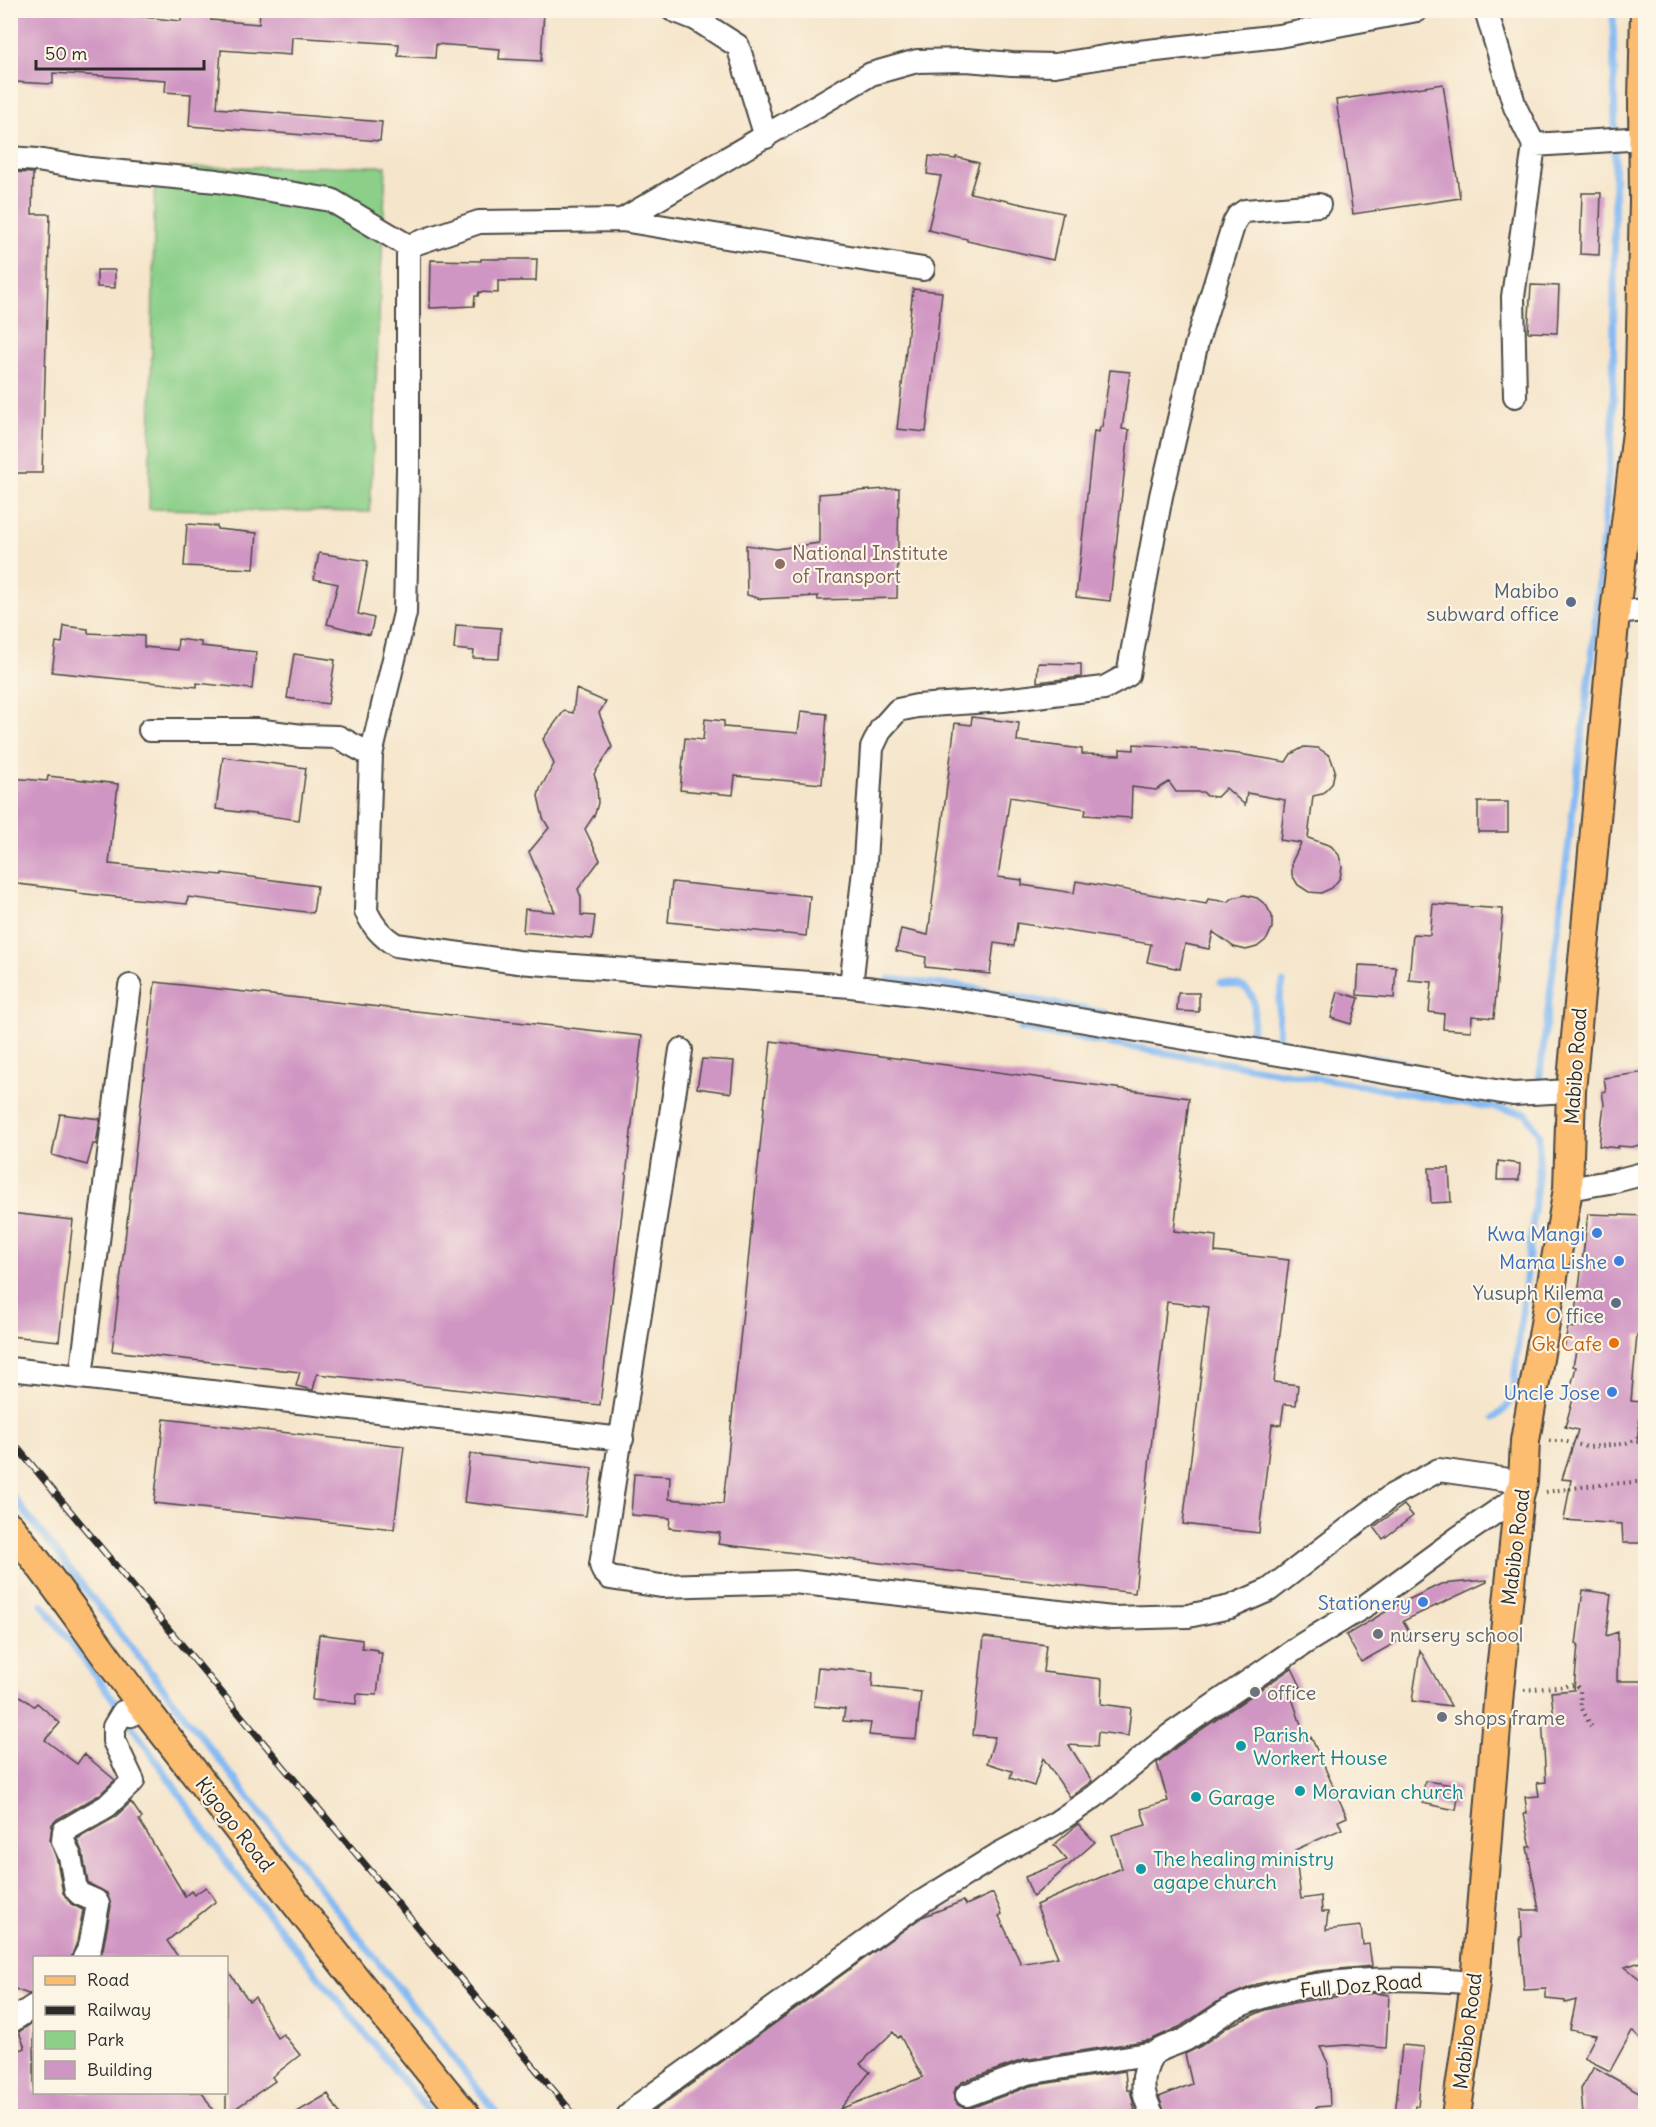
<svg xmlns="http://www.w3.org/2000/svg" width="1656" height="2127" viewBox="0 0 1656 2127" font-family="Delius,sans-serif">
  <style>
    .green { fill: #8bcf89; stroke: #5b7d5a; stroke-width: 1.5 }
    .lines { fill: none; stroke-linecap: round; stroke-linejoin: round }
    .stream { stroke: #85baf3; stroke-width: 7 }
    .building { fill: #d096c3; fill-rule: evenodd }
    .minor-casing { stroke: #494743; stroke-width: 26 }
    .major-casing { stroke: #494743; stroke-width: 32 }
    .path { stroke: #494743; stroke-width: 4; stroke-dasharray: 1.5 4.5; stroke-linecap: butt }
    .minor { stroke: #fff; stroke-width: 22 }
    .major { stroke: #fcbd6f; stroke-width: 28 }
    .rail-casing { stroke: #2b2b2b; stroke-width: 7 }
    .rail { stroke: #fcf5e5; stroke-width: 4.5; stroke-dasharray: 14; stroke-linecap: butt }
    .education-dot { fill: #8d6e63; stroke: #fcf5e5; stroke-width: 2 }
    .service-dot { fill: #5c6f8a; stroke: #fcf5e5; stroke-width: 2 }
    .shop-dot { fill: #3f7fe0; stroke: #fcf5e5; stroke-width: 2 }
    .food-dot { fill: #e8710a; stroke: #fcf5e5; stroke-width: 2 }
    .worship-dot { fill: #6b7280; stroke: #fcf5e5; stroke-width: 2 }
    .culture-dot { fill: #0f9aa8; stroke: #fcf5e5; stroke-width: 2 }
    .labels { text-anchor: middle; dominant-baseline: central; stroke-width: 4.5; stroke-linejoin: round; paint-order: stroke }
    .education-label { font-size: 20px; fill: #785e54; stroke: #fcf5e5; text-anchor: start }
    .service-label { font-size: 20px; fill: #4e5e75; stroke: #fcf5e5; text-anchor: end }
    .street-label { font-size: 20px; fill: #2b2b2b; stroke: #fcf5e5 }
    .shop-label { font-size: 20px; fill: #366cbe; stroke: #fcf5e5; text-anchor: end }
    .food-label { font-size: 20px; fill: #c56008; stroke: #fcf5e5; text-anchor: end }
    .worship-label { font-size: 20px; fill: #5b616d; stroke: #fcf5e5; text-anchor: start }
    .culture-label { font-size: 20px; fill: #0d838f; stroke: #fcf5e5; text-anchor: start }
  </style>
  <rect width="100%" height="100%" fill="#fcf5e5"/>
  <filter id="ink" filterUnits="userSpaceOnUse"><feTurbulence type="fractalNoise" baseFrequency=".0167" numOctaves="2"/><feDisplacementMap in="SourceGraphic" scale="12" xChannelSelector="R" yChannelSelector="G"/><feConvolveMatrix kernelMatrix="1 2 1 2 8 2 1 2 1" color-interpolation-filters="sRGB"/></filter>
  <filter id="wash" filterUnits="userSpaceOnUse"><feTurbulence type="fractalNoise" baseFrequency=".008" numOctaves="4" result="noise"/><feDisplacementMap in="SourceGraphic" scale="24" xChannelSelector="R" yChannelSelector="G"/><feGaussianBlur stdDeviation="1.35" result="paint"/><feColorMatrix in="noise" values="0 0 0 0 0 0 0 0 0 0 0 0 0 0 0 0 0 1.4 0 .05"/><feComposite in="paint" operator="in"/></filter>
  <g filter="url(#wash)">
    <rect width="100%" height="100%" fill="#f5e5cb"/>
    <!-- green -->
    <path class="green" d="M 386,166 L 370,512 L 149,509 L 155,168 Z"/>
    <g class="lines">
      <!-- stream -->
      <path class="stream" d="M 889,979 L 966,987 L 1104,1013
        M 1221,983 C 1226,984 1234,984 1240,986 C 1263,994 1252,1023 1250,1041 L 1244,1040
        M 1283,983 L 1279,1001 L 1278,1045 L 1284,1046
        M 1021,1029 L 1526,1113 L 1539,1134 L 1539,1168 L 1512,1400 L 1506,1408 L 1494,1418
        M 1351,1055 L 1400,1062 L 1417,1067
        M 1538,1090 L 1592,656 L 1613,425 L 1615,139 L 1613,10
        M 10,1493 L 499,2116
        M 42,1604 L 121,1710
        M 127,1719 L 233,1871 L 432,2116"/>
    </g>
    <g id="blocks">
      <!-- building -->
      <path class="building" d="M 10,10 L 76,10 L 181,21 L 181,10 L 212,10 L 211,20 L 259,24 L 260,10 L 544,10 L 541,61 L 499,59 L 500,49 L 436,44 L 435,58 L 398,56 L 399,44 L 292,37 L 291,55 L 221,50 L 217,108 L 382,122 L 380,141 L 189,126 L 191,94 L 165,92 L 166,80 L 53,73 L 53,84 L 13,82 L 14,70 L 10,70 Z
        M 1443,84 L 1460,198 L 1353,214 L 1336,100 Z
        M 929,156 L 956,159 L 956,157 L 979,163 L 970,193 L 1063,213 L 1053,260 L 967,241 L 967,239 L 928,230 L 941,176 L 927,174 Z
        M 10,172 L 33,173 L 32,214 L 50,214 L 42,473 L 10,473 Z
        M 1582,193 L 1601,193 L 1599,255 L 1580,254 Z
        M 481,259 L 537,259 L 536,281 L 498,281 L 498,293 L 479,292 L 478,296 L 475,296 L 474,306 L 430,308 L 431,260 L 481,261 Z
        M 97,270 L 115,270 L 115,288 L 97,287 Z
        M 1531,285 L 1559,286 L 1557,333 L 1528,332 Z
        M 913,289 L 942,292 L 926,432 L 897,429 Z
        M 1110,370 L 1130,372 L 1122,429 L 1129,430 L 1110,601 L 1076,597 L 1094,431 L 1099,432 L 1100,427 L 1102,427 Z
        M 899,488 L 897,598 L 818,600 L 818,596 L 761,599 L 747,595 L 746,545 L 776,549 L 819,543 L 819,494 Z
        M 187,524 L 217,526 L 217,529 L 257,533 L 254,569 L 184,566 Z
        M 319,553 L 368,561 L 358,614 L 374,618 L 370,635 L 327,624 L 338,584 L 314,579 Z
        M 456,625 L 501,628 L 499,659 L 473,658 L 474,651 L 454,649 Z
        M 64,626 L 88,629 L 88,633 L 144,636 L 144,647 L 177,650 L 178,639 L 201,642 L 201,646 L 256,652 L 252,689 L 197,683 L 197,687 L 52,672 L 56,642 L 62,643 Z
        M 294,654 L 335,660 L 328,704 L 287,698 Z
        M 1038,663 L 1081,664 L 1081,677 L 1037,682 Z
        M 576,689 L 606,702 L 599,713 L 612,747 L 594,774 L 597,783 L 598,803 L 595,814 L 585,829 L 600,860 L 578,889 L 581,897 L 581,915 L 595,916 L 592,939 L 523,932 L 525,909 L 555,912 L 529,852 L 549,828 L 543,818 L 538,796 L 540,789 L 554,764 L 543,739 L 564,711 L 573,713 Z
        M 801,711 L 827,714 L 822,784 L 735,776 L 733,795 L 680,790 L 685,738 L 703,740 L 705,719 L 724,721 L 724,727 L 798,733 Z
        M 972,717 L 1019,723 L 1017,741 L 1082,749 L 1082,754 L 1120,755 L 1120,749 L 1134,750 L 1134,744 L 1164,746 L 1239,754 L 1286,762 L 1291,754 L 1304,747 L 1318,748 L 1330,756 L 1335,770 L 1332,784 L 1322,794 L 1313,796 L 1308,838 L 1331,846 L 1339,855 L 1342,867 L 1340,878 L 1332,888 L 1321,893 L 1309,892 L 1298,885 L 1292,875 L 1292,862 L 1301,843 L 1280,840 L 1285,800 L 1247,793 L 1245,805 L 1226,788 L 1217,797 L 1207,796 L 1203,792 L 1176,792 L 1169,782 L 1156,790 L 1132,787 L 1131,818 L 1085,815 L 1086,809 L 1010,797 L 998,877 L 1022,880 L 1022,885 L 1074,893 L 1076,881 L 1206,904 L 1208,899 L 1228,902 L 1233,898 L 1245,895 L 1257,898 L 1266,905 L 1272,916 L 1272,928 L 1267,939 L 1257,947 L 1246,950 L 1234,947 L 1213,932 L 1209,949 L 1185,944 L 1180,969 L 1147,962 L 1151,944 L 1017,923 L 1014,946 L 994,943 L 990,974 L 925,967 L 926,957 L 896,951 L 901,929 L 928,935 L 955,723 L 971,725 Z
        M 223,757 L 306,768 L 299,820 L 216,809 Z
        M 48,776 L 118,784 L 109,864 L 222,875 L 222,873 L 317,886 L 313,913 L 188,897 L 187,904 L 76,893 L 76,891 L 10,883 L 10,778 L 47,781 Z
        M 1478,802 L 1508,802 L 1508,832 L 1478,832 Z
        M 672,882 L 810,896 L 806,936 L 668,922 Z
        M 1433,904 L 1503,909 L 1494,1018 L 1472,1016 L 1471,1031 L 1443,1029 L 1444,1014 L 1429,1012 L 1432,982 L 1409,980 L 1413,934 L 1430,935 Z
        M 1359,965 L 1396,967 L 1394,998 L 1357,995 Z
        M 155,982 L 642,1036 L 600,1405 L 317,1374 L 313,1390 L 296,1386 L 300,1372 L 112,1351 Z
        M 1338,992 L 1359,998 L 1351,1024 L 1331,1018 Z
        M 1178,993 L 1199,993 L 1199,1012 L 1177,1011 Z
        M 771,1041 L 1189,1098 L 1174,1231 L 1216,1236 L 1215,1252 L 1289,1260 L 1274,1382 L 1298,1385 L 1296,1405 L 1284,1404 L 1281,1425 L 1272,1424 L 1259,1533 L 1183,1524 L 1209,1307 L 1167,1302 L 1135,1593 L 718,1544 L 720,1533 L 669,1528 L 670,1518 L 631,1515 L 634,1474 L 670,1476 L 669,1499 L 723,1504 Z
        M 702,1059 L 734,1061 L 731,1093 L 697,1088 Z
        M 1646,1072 L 1646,1143 L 1632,1147 L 1618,1146 L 1618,1148 L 1599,1146 L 1604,1104 L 1602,1092 L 1606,1091 L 1604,1078 Z
        M 60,1114 L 100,1119 L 96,1144 L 93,1144 L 87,1165 L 52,1155 Z
        M 1498,1161 L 1520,1164 L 1519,1180 L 1497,1180 Z
        M 1429,1168 L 1449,1168 L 1451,1202 L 1431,1203 Z
        M 10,1213 L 73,1220 L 59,1341 L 10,1336 Z
        M 1588,1214 L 1646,1216 L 1646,1335 L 1637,1335 L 1631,1401 L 1641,1402 L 1637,1443 L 1646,1445 L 1646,1543 L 1623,1543 L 1622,1524 L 1564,1520 L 1571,1480 L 1562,1479 L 1578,1430 L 1565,1427 L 1573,1399 L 1568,1398 L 1576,1367 L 1573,1366 L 1576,1351 L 1564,1349 L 1568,1327 L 1574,1328 Z
        M 164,1419 L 404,1446 L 394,1529 L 154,1503 Z
        M 470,1454 L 592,1468 L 586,1516 L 464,1502 Z
        M 1404,1505 L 1413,1516 L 1383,1539 L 1374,1527 Z
        M 1487,1580 L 1487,1582 L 1403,1621 L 1411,1634 L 1361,1662 L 1346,1635 L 1397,1605 L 1441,1584 Z
        M 1583,1590 L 1611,1594 L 1606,1636 L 1618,1632 L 1617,1681 L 1646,1681 L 1646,1950 L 1640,1952 L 1643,1961 L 1625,1967 L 1646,1984 L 1646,2045 L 1632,2031 L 1610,2071 L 1584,2058 L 1596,2035 L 1570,2030 L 1576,2000 L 1565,2003 L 1565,2001 L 1546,1999 L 1546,1989 L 1524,1990 L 1520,1937 L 1522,1937 L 1521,1910 L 1539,1910 L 1527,1847 L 1531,1847 L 1524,1814 L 1527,1813 L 1525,1797 L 1539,1796 L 1537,1783 L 1546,1782 L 1542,1717 L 1554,1717 L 1551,1692 L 1574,1690 L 1578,1644 L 1576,1644 Z
        M 319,1634 L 362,1640 L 362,1648 L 378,1650 L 378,1653 L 382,1653 L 377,1695 L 357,1694 L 356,1704 L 312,1700 Z
        M 984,1637 L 1046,1645 L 1043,1672 L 1102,1679 L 1101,1704 L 1131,1708 L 1128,1736 L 1098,1732 L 1097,1747 L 1069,1745 L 1092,1781 L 1070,1797 L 1043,1758 L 1034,1786 L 1010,1778 L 1012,1771 L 987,1763 L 995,1737 L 973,1735 Z
        M 1420,1650 L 1451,1706 L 1412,1701 Z
        M 818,1667 L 873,1672 L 872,1687 L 921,1692 L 916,1739 L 869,1735 L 871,1723 L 843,1721 L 845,1709 L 814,1706 Z
        M 1292,1668 L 1301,1687 L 1290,1692 L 1306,1740 L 1311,1737 L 1347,1817 L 1338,1821 L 1342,1829 L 1295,1850 L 1301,1899 L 1321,1896 L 1322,1912 L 1328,1912 L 1326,1930 L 1361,1926 L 1363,1945 L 1369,1944 L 1372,1966 L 1318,1971 L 1257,1984 L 1222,1999 L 1181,2026 L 1150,2040 L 1023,2060 L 962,2082 L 956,2087 L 954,2093 L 954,2099 L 958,2105 L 964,2108 L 971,2108 L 1030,2086 L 1125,2071 L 1127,2090 L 1130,2090 L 1135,2111 L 1088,2116 L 647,2116 L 922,1917 L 963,1901 L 966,1905 L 993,1893 L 1002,1914 L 999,1916 L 1021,1964 L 1058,1957 L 1036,1905 L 1122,1868 L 1112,1835 L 1146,1825 L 1141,1809 L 1168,1801 L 1157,1763 L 1178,1746 ZM 893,2032 L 898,2038 L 900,2036 L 923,2077 L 840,2109 L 870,2072 L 860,2064 Z
        M 20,1696 L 34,1706 L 37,1703 L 60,1723 L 45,1740 L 77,1764 L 84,1754 L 115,1780 L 99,1795 L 57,1819 L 52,1824 L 50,1840 L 57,1860 L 63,1893 L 71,1904 L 83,1910 L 77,1942 L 71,1958 L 34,1958 L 34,1993 L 28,1994 L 10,1987 L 10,1709 Z
        M 1425,1781 L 1460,1786 L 1456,1810 L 1422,1803 Z
        M 131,1802 L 142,1818 L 139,1820 L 185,1896 L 191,1891 L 194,1895 L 206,1887 L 216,1901 L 167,1941 L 179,1958 L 100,1958 L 103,1949 L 111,1906 L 107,1893 L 88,1883 L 83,1854 L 77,1839 L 114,1818 Z
        M 1078,1824 L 1095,1842 L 1033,1897 L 1025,1877 L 1067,1860 L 1054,1845 Z
        M 226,1968 L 249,2001 L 255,1997 L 277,2038 L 283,2034 L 300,2055 L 272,2077 L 275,2081 L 226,2115 Z
        M 1375,1993 L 1389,1995 L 1386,2048 L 1347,2045 L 1320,2047 L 1328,2063 L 1330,2106 L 1316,2107 L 1316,2116 L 1166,2116 L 1159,2097 L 1192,2084 L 1185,2054 L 1201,2046 L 1229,2026 L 1265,2010 L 1293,2003 L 1323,1998 Z
        M 34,2022 L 34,2092 L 202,2092 L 216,2116 L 10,2116 L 10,2054 L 25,2048 L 19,2032 Z
        M 1402,2045 L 1424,2047 L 1418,2106 L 1415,2106 L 1414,2116 L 1395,2116 Z
        M 1594,2067 L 1646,2096 L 1646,2116 L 1583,2116 L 1581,2089 Z
        M 328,2094 L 341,2116 L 290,2116 Z"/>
    </g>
  </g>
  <g filter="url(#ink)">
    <use href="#blocks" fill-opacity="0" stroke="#494743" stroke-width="1.5"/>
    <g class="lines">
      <!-- minor casing -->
      <g class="minor-casing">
        <path id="minor" d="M 673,10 L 696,19 L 738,46 L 766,137
          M 1486,10 L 1515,107 L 1534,145 L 1513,297 L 1515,396
          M 1534,145 L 1644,138
          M 10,158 L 37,160 L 90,169 L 217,181 L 331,200 L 408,246
          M 622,220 L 923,269
          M 1615,613 L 1646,610
          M 150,730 L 256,730 L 302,736 L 338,737 L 371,755 L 366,911 C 373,926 381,936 396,945 L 518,962 L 851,986 L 968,1001 L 1513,1094 L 1571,1091
          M 371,755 L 405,613 L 408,469 L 408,246 L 479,222 L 622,220 L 871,74 L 917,61 L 967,60 L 1012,64 L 1055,65 L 1122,54 L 1279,36 L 1417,10
          M 851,986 L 865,861 L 872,748 L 881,729 L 898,710 L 917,706 L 1003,700 L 1104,688 L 1128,675 L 1161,496 L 1197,342 L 1234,223 L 1238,216 L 1245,211 L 1319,205
          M 681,1050 L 601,1565 L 603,1571 L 610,1578 L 661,1586 L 794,1582 L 1112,1618 L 1188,1616 L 1230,1607 L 1269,1590 L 1391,1496 L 1439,1470 L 1523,1482
          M 1568,1189 L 1615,1181 L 1646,1173
          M 10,1369 L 622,1439
          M 81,1377 L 130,986
          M 84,1958 L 90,1947 L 98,1904 L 96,1901 L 80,1894 L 76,1890 L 70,1856 L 63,1841 L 64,1831 L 107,1806 L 133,1781 L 114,1741 L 114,1727 L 123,1712 L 131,1715 L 142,1703
          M 10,2022 L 34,2006
          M 967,2095 L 1027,2073 L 1154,2053
          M 628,2116 L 642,2103 L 918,1904 L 997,1855 L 1054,1824 L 1094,1797 L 1170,1735 L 1303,1644 L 1368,1604 L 1458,1538 L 1519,1496
          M 1153,2116 C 1145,2099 1140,2087 1146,2069 C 1148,2063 1150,2056 1155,2053 C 1164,2046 1178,2044 1188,2038 C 1204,2029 1217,2015 1234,2008 C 1302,1976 1401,1976 1475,1983"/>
      </g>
      <!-- major casing -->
      <g class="major-casing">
        <path id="major" d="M 10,1527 C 57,1585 98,1647 143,1706 C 249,1844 356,1982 466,2116
          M 1456,2116 L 1475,1983 L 1499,1691 L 1519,1496 L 1523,1482 L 1525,1441 L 1568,1189 L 1571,1091 L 1615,613 L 1639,416 L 1644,201 L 1643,102 L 1645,10"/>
      </g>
      <!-- path -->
      <path class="path" d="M 1642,1388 L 1646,1416
        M 1549,1441 L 1563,1441 L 1588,1447 L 1623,1444 L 1635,1440 L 1646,1423
        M 1546,1492 L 1588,1486 L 1646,1481
        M 1524,1690 L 1576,1685 L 1580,1690 L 1581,1707 L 1593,1730"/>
      <!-- minor -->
      <use href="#minor" class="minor"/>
      <!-- major -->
      <use href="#major" class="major"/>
      <!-- rail casing -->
      <g class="rail-casing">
        <path id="rail" d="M 10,1439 L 575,2116"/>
      </g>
      <!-- rail -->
      <use href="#rail" class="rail"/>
    </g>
  </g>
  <!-- markers -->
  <circle class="education-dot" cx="780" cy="564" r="6"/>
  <g class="service-dot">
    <circle cx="1571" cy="602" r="6"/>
    <circle cx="1616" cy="1303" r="6"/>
  </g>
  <g class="shop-dot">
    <circle cx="1597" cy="1233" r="6"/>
    <circle cx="1619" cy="1261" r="6"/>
    <circle cx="1612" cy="1392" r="6"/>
    <circle cx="1423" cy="1602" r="6"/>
  </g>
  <circle class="food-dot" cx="1614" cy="1343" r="6"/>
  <g class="worship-dot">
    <circle cx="1378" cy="1634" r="6"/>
    <circle cx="1255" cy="1692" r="6"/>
    <circle cx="1442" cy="1717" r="6"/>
  </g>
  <g class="culture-dot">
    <circle cx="1241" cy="1746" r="6"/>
    <circle cx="1300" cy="1791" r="6"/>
    <circle cx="1196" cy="1797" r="6"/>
    <circle cx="1141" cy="1869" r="6"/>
  </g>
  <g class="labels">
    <!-- education labels -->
    <g class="education-label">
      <text x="792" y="552">National Institute<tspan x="792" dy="23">of Transport</tspan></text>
    </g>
    <!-- service labels -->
    <g class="service-label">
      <text x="1559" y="590">Mabibo<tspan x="1559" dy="23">subward office</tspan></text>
      <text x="1604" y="1292">Yusuph Kilema<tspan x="1604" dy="23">O ffice</tspan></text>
    </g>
    <!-- street labels -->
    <g class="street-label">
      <text transform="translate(1575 1066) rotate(-86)">Mabibo Road</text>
      <text transform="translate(1515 1547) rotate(-83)">Mabibo Road</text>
      <text transform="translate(235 1824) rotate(52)">Kigogo Road</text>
      <text transform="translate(1361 1985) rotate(-5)">Full Doz Road</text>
      <text transform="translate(1467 2031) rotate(-83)">Mabibo Road</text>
    </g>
    <!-- shop labels -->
    <g class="shop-label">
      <text x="1585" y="1233">Kwa Mangi</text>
      <text x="1607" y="1261">Mama Lishe</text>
      <text x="1600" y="1392">Uncle Jose</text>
      <text x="1411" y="1602">Stationery</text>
    </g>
    <!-- food labels -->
    <g class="food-label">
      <text x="1602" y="1343">Gk Cafe</text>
    </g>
    <!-- worship labels -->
    <g class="worship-label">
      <text x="1390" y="1634">nursery school</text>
      <text x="1267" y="1692">office</text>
      <text x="1454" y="1717">shops frame</text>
    </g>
    <!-- culture labels -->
    <g class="culture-label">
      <text x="1253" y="1734">Parish<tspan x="1253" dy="23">Workert House</tspan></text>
      <text x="1312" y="1791">Moravian church</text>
      <text x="1208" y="1797">Garage</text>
      <text x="1153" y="1858">The healing ministry<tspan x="1153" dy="23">agape church</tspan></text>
    </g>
  </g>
  <!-- margin -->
  <rect width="1656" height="2127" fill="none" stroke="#fcf5e5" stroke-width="36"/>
  <!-- legend -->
  <rect x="33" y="1956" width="195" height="138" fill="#fcf5e5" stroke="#a8a49b" stroke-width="1.5"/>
  <rect x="45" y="1976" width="30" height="9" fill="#fcbd6f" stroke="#a8a49b" stroke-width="1.5"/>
  <text x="87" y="1986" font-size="18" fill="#2b2b2b">Road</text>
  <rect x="45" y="2006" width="30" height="9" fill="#2b2b2b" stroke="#a8a49b" stroke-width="1.5"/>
  <text x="87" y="2016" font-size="18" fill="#2b2b2b">Railway</text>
  <rect x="45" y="2031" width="30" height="18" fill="#8bcf89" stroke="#a8a49b" stroke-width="1.5"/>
  <text x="87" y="2046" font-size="18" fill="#2b2b2b">Park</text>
  <rect x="45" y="2061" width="30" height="18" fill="#d096c3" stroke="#a8a49b" stroke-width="1.5"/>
  <text x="87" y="2076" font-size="18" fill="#2b2b2b">Building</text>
  <!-- scale -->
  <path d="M36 60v9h168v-9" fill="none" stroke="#2b2b2b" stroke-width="3"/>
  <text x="45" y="60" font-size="18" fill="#2b2b2b" stroke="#fcf5e5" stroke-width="4.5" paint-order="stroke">50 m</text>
</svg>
